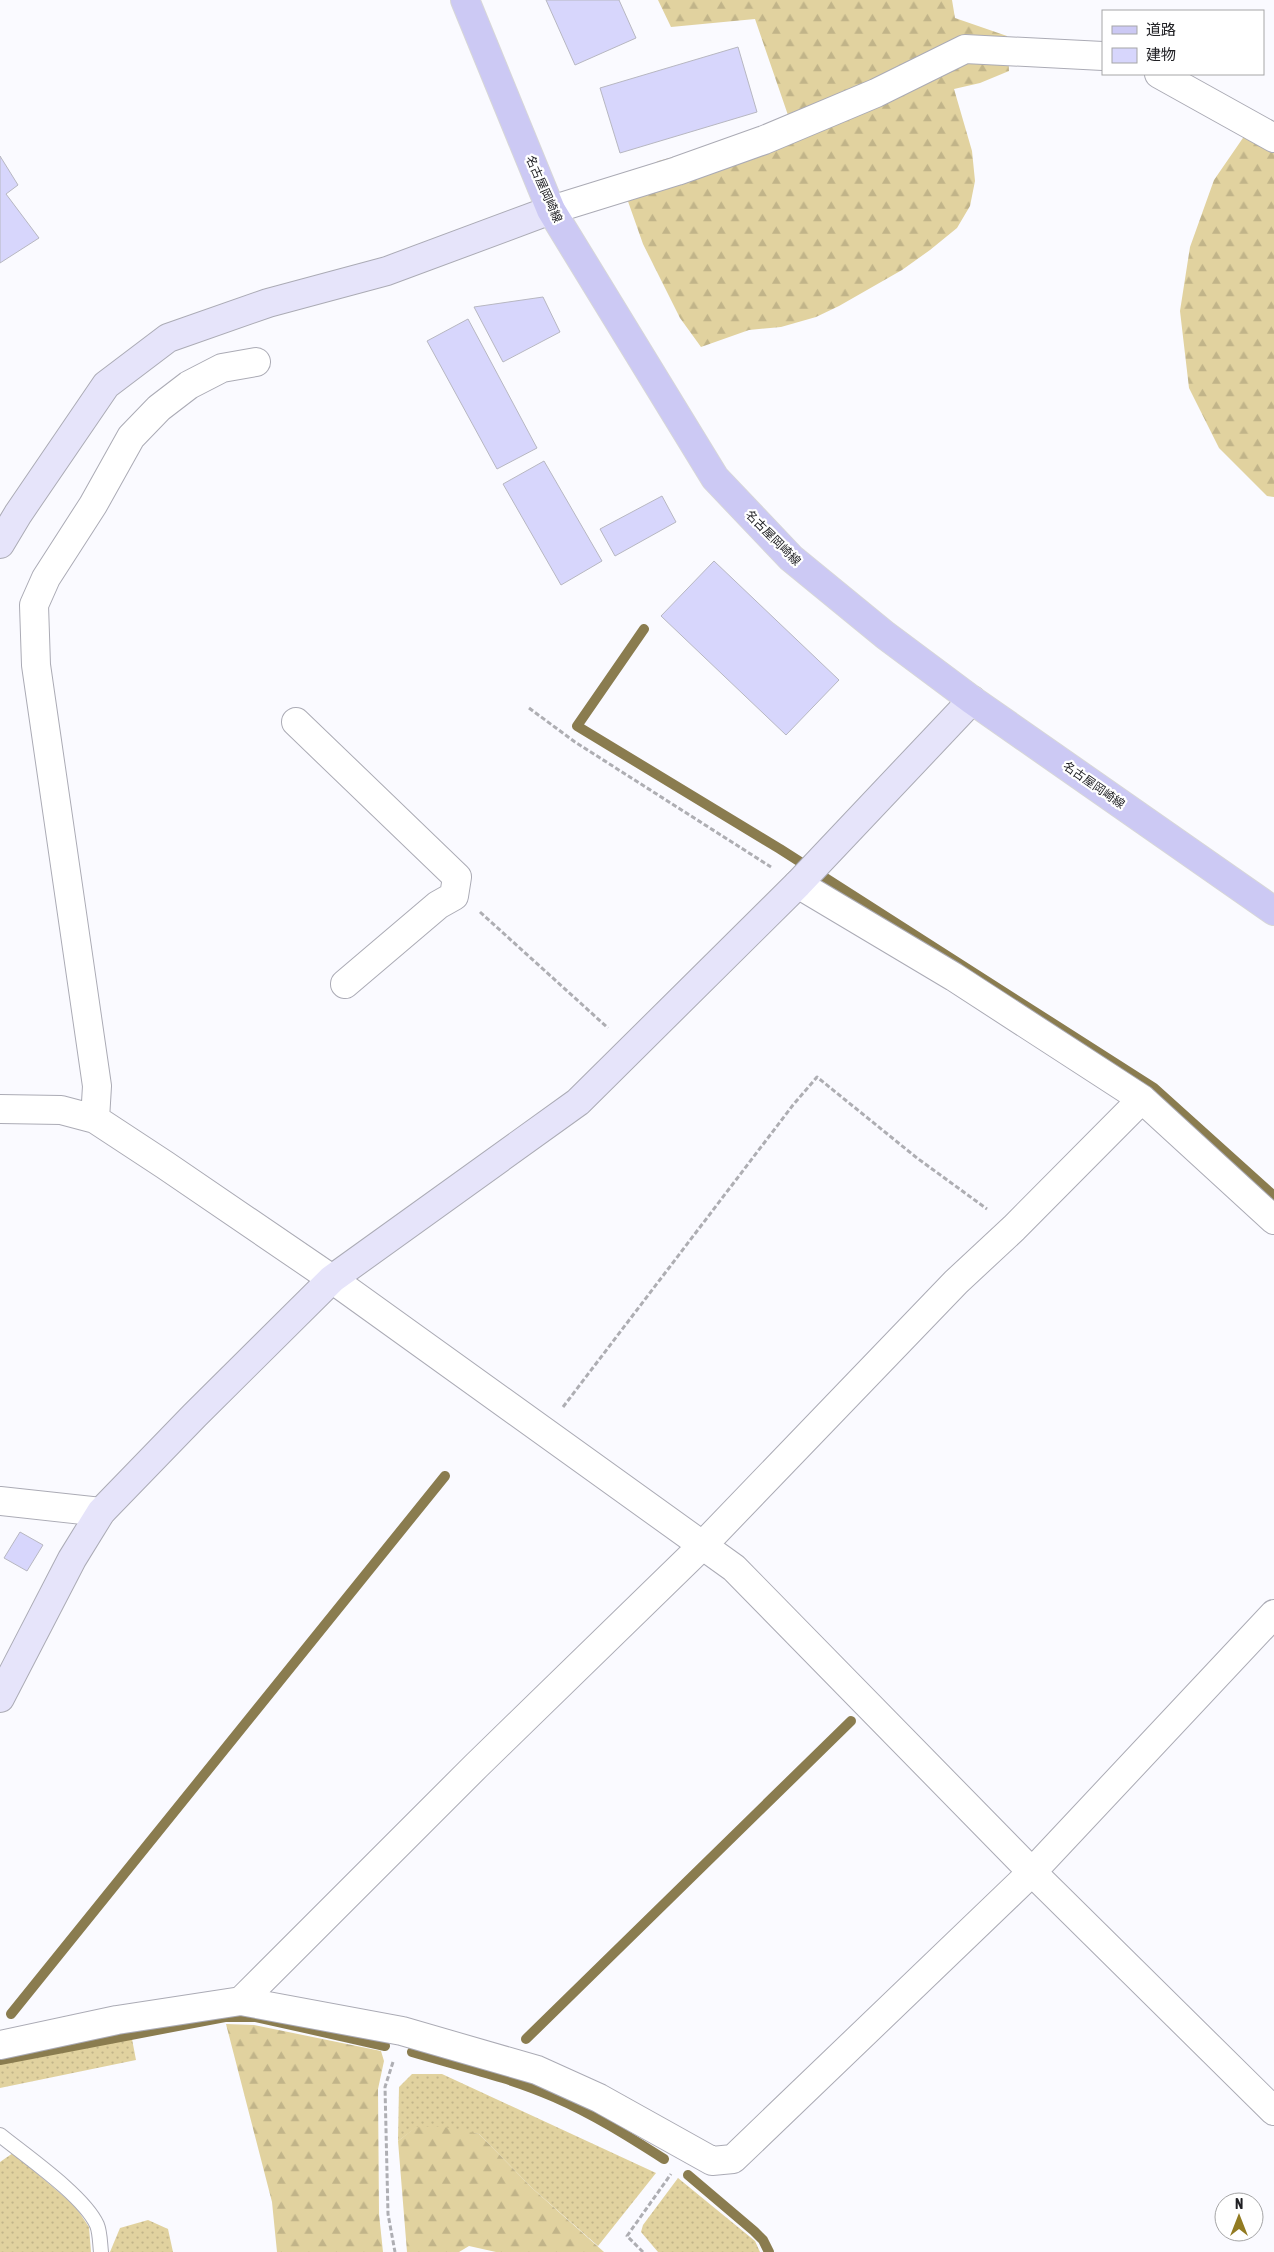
<svg xmlns="http://www.w3.org/2000/svg" width="1274" height="2252" viewBox="0 0 1274 2252" font-family="'Asap Condensed','Noto Sans JP',sans-serif">
  <style>
    .grass { fill: url(#grass-dots) }
    .forest { fill: url(#forest-firs) }
    .lines { fill: none; stroke-linecap: round; stroke-linejoin: round }
    .stream { stroke: #8a7c4f; stroke-width: 10 }
    .building { fill: #d7d6fc; stroke: #b7b7c1 }
    .lane-casing { stroke: #ababb5; stroke-width: 16 }
    .street-casing { stroke: #ababb5; stroke-width: 30 }
    .secondary-casing { stroke: #ababb5; stroke-width: 30 }
    .primary-casing { stroke: #d7d7d8; stroke-width: 30 }
    .path { stroke: #aeaeb3; stroke-width: 3; stroke-dasharray: 5 2.5; stroke-linecap: butt }
    .lane { stroke: #fff; stroke-width: 14 }
    .street { stroke: #fff; stroke-width: 28 }
    .secondary { stroke: #e6e4fa; stroke-width: 28 }
    .primary { stroke: #ccc9f4; stroke-width: 28 }
    .labels { text-anchor: middle; dominant-baseline: central; stroke-width: 4.5; stroke-linejoin: round; paint-order: stroke }
    .street-label { font-size: 12px; fill: #202024; stroke: #fff }
  </style>
  <defs>
    <pattern id="grass-dots" width="8" height="8" patternUnits="userSpaceOnUse" patternTransform="scale(1.25)"><rect width="8" height="8" fill="#e1d29f"/><path d="M2 2h.1M6 6h.1" fill="none" stroke="#c1b489" stroke-width="1.8" stroke-linecap="round"/></pattern>
    <pattern id="forest-firs" width="22" height="20" patternUnits="userSpaceOnUse" patternTransform="scale(1.25)"><rect width="22" height="20" fill="#e1d29f"/><path d="M5 1l3.5 6h-7zM16 11l3.5 6h-7z" fill="#c1b489"/></pattern>
  </defs>
  <rect width="100%" height="100%" fill="#fafaff"/>
  <!-- grass -->
  <path class="grass" d="M 132,2039 L 136,2060 L 0,2088 L 0,2063 Z
    M 412,2074 L 442,2074 L 656,2173 L 598,2246 L 532,2188 L 479,2134 L 417,2127 L 398,2141 L 399,2087 Z
    M 13,2153 L 75,2206 L 89,2227 L 91,2252 L 0,2252 L 0,2162 Z
    M 678,2178 L 755,2241 L 760,2252 L 658,2252 L 641,2232 L 643,2225 Z
    M 148,2220 L 168,2229 L 173,2252 L 110,2252 L 120,2228 Z"/>
  <!-- forest -->
  <path class="forest" d="M 658,0 L 952,0 L 955,18 L 1007,36 L 1009,71 L 980,83 L 954,89 L 972,151 L 975,181 L 970,206 L 957,228 L 930,250 L 902,270 L 839,306 L 816,317 L 781,327 L 749,330 L 701,347 L 680,318 L 643,244 L 624,190 L 636,176 L 658,161 L 715,146 L 790,121 L 755,19 L 671,27 Z
    M 1245,135 L 1274,146 L 1274,497 L 1267,496 L 1219,448 L 1189,388 L 1180,311 L 1190,247 L 1214,180 Z
    M 226,2024 L 254,2025 L 381,2051 L 384,2061 L 378,2089 L 379,2214 L 383,2252 L 277,2252 L 272,2202 Z
    M 416,2127 L 444,2127 L 479,2134 L 532,2188 L 604,2252 L 496,2252 L 469,2246 L 459,2252 L 407,2252 L 398,2141 Z"/>
  <g class="lines">
    <!-- stream -->
    <path class="stream" d="M 644,629 L 577,726 L 780,849 L 1154,1088 L 1274,1196
      M 11,2014 L 445,1476
      M 526,2039 L 851,1721
      M 412,2052 C 459,2066 509,2077 554,2097 C 593,2114 628,2136 664,2159
      M 0,2060 L 225,2017 L 256,2017 L 385,2046
      M 688,2175 L 754,2231 L 763,2240 L 769,2252"/>
  </g>
  <!-- building -->
  <path class="building" d="M 546,0 L 619,0 L 636,38 L 575,65 Z
    M 738,47 L 757,112 L 620,153 L 600,88 Z
    M 0,156 L 18,185 L 6,194 L 39,238 L 0,263 Z
    M 543,297 L 560,332 L 503,362 L 474,307 Z
    M 468,319 L 537,448 L 497,469 L 427,341 Z
    M 544,461 L 602,561 L 561,585 L 503,484 Z
    M 662,496 L 676,522 L 615,556 L 600,529 Z
    M 714,561 L 839,680 L 786,735 L 661,616 Z
    M 20,1532 L 43,1545 L 27,1571 L 4,1558 Z"/>
  <g class="lines">
    <!-- lane casing -->
    <g class="lane-casing">
      <path id="lane" d="M 0,2135 C 26,2156 84,2196 97,2225 C 100,2232 100,2244 101,2252"/>
    </g>
    <!-- street casing -->
    <g class="street-casing">
      <path id="street" d="M 1159,74 L 1274,138
        M 551,210 L 677,171 L 764,140 L 876,93 L 965,49 L 1103,56
        M 296,722 L 457,877 L 454,896 L 438,905 L 345,984
        M 798,884 L 954,977 L 1142,1099 L 1274,1220
        M 0,1109 L 61,1110 L 95,1119 L 165,1165 L 332,1279 L 734,1568 L 1032,1872 L 1274,2111
        M 95,1119 L 97,1086 L 36,665 L 34,605 L 46,578 L 93,505 L 131,437 L 159,408 L 189,385 L 222,368 L 256,362
        M 0,1501 L 101,1512
        M 241,2001 L 476,1766 L 702,1546 L 956,1282 L 1014,1228 L 1142,1099
        M 0,2045 L 117,2020 L 241,2001 L 402,2031 L 537,2070 L 599,2098 L 712,2161 L 733,2159 L 1032,1872 L 1274,1614"/>
    </g>
    <!-- secondary casing -->
    <g class="secondary-casing">
      <path id="secondary" d="M 0,544 L 18,514 L 106,385 L 168,338 L 268,303 L 387,271 L 551,210
        M 0,1698 L 72,1559 L 101,1512 L 195,1415 L 332,1279 L 578,1102 L 798,884 L 972,700"/>
    </g>
    <!-- primary casing -->
    <g class="primary-casing">
      <path id="primary" d="M 465,0 L 551,210 L 715,478 L 791,558 L 885,635 L 972,700 L 1274,911"/>
    </g>
    <!-- path -->
    <path class="path" d="M 529,708 L 575,742 L 771,867
      M 480,912 L 608,1028
      M 563,1407 L 793,1105 L 817,1077 L 917,1158 L 987,1209
      M 393,2062 L 385,2087 L 388,2214 L 395,2252
      M 643,2252 L 627,2236 L 671,2174"/>
    <!-- lane -->
    <use href="#lane" class="lane"/>
    <!-- street -->
    <use href="#street" class="street"/>
    <!-- secondary -->
    <use href="#secondary" class="secondary"/>
    <!-- primary -->
    <use href="#primary" class="primary"/>
  </g>
  <g class="labels">
    <!-- street labels -->
    <g class="street-label">
      <text transform="translate(544 189) rotate(66)">名古屋岡崎線</text>
      <text transform="translate(773 538) rotate(45)">名古屋岡崎線</text>
      <text transform="translate(1094 785) rotate(35)">名古屋岡崎線</text>
    </g>
  </g>
  <!-- legend -->
  <rect x="1102" y="10" width="162" height="65" fill="#ffffff" stroke="#a6a6a7"/>
  <rect x="1112" y="26" width="25" height="8" fill="#ccc9f4" stroke="#a6a6a7"/>
  <text x="1146" y="35" font-size="15" fill="#202024">道路</text>
  <rect x="1112" y="48" width="25" height="15" fill="#d7d6fc" stroke="#a6a6a7"/>
  <text x="1146" y="60" font-size="15" fill="#202024">建物</text>
  <!-- north arrow -->
  <g transform="translate(1239 2217)"><circle r="24" fill="#ffffff" stroke="#a6a6a7"/>
  <path d="M0-4L9 19L0 12L-9 19Z" fill="#927b22"/>
  <text y="-8" font-size="14" font-weight="bold" text-anchor="middle" fill="#202024">N</text>
  </g>
</svg>
